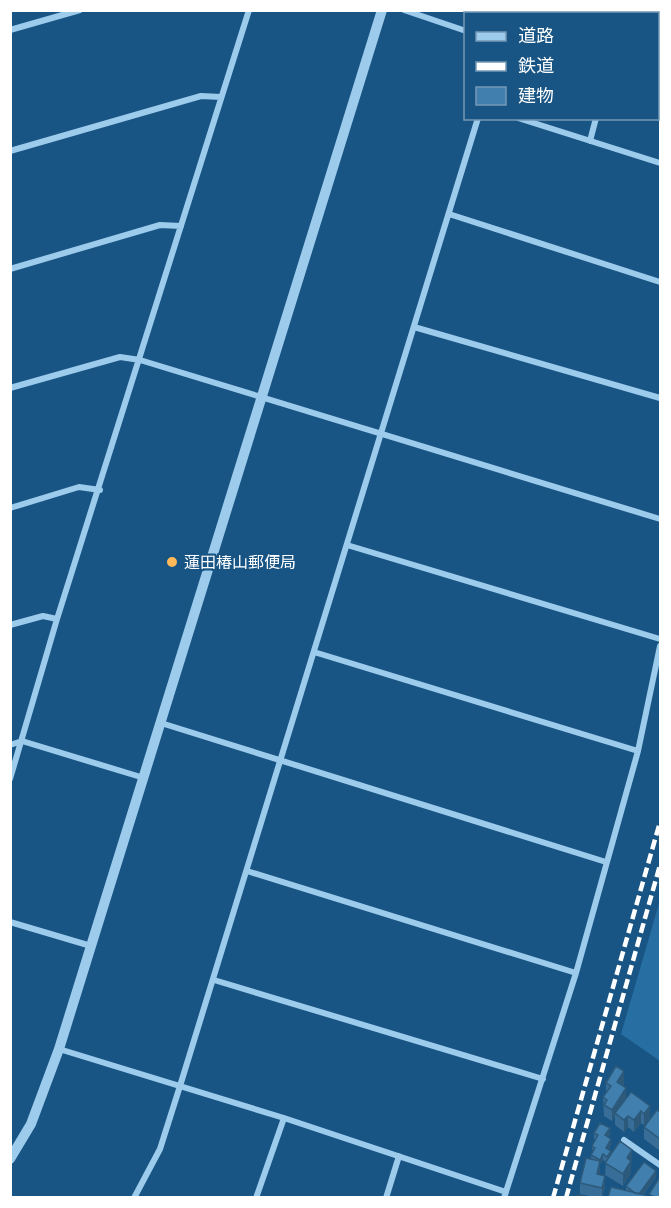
<svg xmlns="http://www.w3.org/2000/svg" width="671" height="1208" viewBox="0 0 671 1208" font-family="'Open Sans','Noto Sans JP',sans-serif">
  <style>
    .green { fill: #276ea2 }
    .lines { fill: none; stroke-linecap: round; stroke-linejoin: round }
    .minor { stroke: #9dcbec; stroke-width: 6 }
    .tertiary { stroke: #9dcbec; stroke-width: 10 }
    .rail { stroke: #fff; stroke-width: 4.5; stroke-dasharray: 10 4.5; stroke-linecap: butt }
    .wall { fill: #376d96 }
    .shaded-wall { fill: #2d597a }
    .building { fill: #407fae; stroke: #2d597a; stroke-width: 1.5 }
    .poi-dot { fill: #ffb958; stroke: #185584; stroke-width: 2 }
    .labels { text-anchor: middle; dominant-baseline: central; stroke-width: 4.5; stroke-linejoin: round; paint-order: stroke }
    .poi-label { font-size: 16px; fill: #fff; stroke: #185584; text-anchor: start }
  </style>
  <rect width="100%" height="100%" fill="#185584"/>
  <!-- green -->
  <path class="green" d="M 660,900 L 660,1061 L 621,1034 Z"/>
  <g class="lines">
    <!-- minor -->
    <path class="minor" d="M 404,10 L 466,31
      M 510,14 L 511,10
      M 627,14 L 628,10
      M 10,30 L 80,10
      M 518,118 L 660,163
      M 590,141 L 596,118
      M 10,151 L 201,96 L 221,97
      M 449,214 L 660,282
      M 10,269 L 160,225 L 181,226
      M 414,327 L 660,398
      M 10,388 L 120,357 L 140,360 L 660,519
      M 10,508 L 79,487 L 100,490
      M 347,545 L 660,639
      M 10,625 L 43,616 L 57,619
      M 314,652 L 638,751
      M 161,723 L 606,862
      M 10,745 L 22,741 L 144,778
      M 10,779 L 57,619 L 249,10
      M 247,871 L 576,973
      M 10,922 L 91,946
      M 214,980 L 543,1079
      M 59,1049 L 284,1118 L 506,1192
      M 624,1140 L 660,1165
      M 134,1198 L 160,1149 L 180,1086 L 478,118
      M 256,1198 L 284,1118
      M 386,1198 L 399,1156
      M 504,1198 L 576,973 L 638,751 L 660,646"/>
    <!-- tertiary -->
    <path class="tertiary" d="M 10,1159 L 31,1124 L 59,1049 L 382,10"/>
    <!-- rail -->
    <path class="rail" d="M 553,1198 L 660,822
      M 566,1198 L 660,865"/>
  </g>
  <!-- wall -->
  <path class="wall" d="M 606,1083 L 624,1083 L 623,1086 L 626,1098 L 650,1118 L 644,1125 L 641,1123 L 634,1132 L 628,1127 L 624,1132 L 615,1125 L 615,1117 L 612,1121 L 604,1116 L 603,1097 L 606,1094 Z
    M 660,1112 L 660,1151 L 644,1139 L 644,1127 Z
    M 594,1133 L 610,1134 L 608,1137 L 611,1145 L 609,1149 L 611,1155 L 632,1161 L 631,1163 L 631,1173 L 623,1186 L 605,1175 L 606,1162 L 603,1160 L 600,1164 L 600,1175 L 605,1187 L 602,1197 L 593,1197 L 580,1194 L 580,1183 L 591,1159 L 591,1155 L 593,1153 L 592,1146 L 596,1140 L 594,1139 Z
    M 656,1177 L 643,1195 L 645,1197 L 626,1190 L 626,1186 Z"/>
  <!-- shaded-wall -->
  <path class="shaded-wall" d="M 624,1071 L 624,1083 L 617,1094 L 617,1082 Z
    M 626,1088 L 626,1100 L 615,1113 L 615,1117 L 612,1121 L 612,1110 Z
    M 650,1106 L 650,1118 L 644,1125 L 644,1114 Z
    M 641,1111 L 641,1123 L 634,1132 L 634,1120 Z
    M 628,1116 L 628,1127 L 624,1132 L 624,1120 Z
    M 610,1128 L 610,1134 L 605,1141 L 605,1135 Z
    M 611,1139 L 611,1145 L 606,1154 L 606,1148 Z
    M 632,1150 L 631,1173 L 623,1186 L 623,1174 L 627,1158 Z
    M 603,1154 L 603,1160 L 600,1164 L 600,1173 L 597,1186 L 597,1174 L 600,1164 L 600,1160 Z
    M 656,1171 L 656,1177 L 641,1197 L 638,1195 Z
    M 605,1176 L 605,1187 L 602,1197 L 602,1188 Z"/>
  <!-- building -->
  <path class="building" d="M 616,1066 L 624,1071 L 617,1082 L 626,1088 L 612,1110 L 604,1105 L 607,1100 L 603,1097 L 611,1086 L 606,1083 Z
    M 631,1092 L 650,1106 L 644,1114 L 641,1111 L 634,1120 L 628,1116 L 624,1120 L 615,1113 Z
    M 657,1110 L 660,1112 L 660,1139 L 644,1127 Z
    M 600,1123 L 610,1128 L 605,1135 L 611,1139 L 606,1148 L 611,1151 L 607,1157 L 603,1154 L 600,1160 L 591,1155 L 595,1148 L 592,1146 L 598,1135 L 594,1133 Z
    M 620,1141 L 632,1150 L 627,1158 L 631,1161 L 623,1174 L 605,1163 Z
    M 586,1158 L 600,1161 L 597,1174 L 605,1176 L 602,1188 L 580,1183 Z
    M 644,1162 L 656,1171 L 639,1194 L 635,1193 L 626,1186 Z
    M 660,1177 L 660,1195 L 659,1197 L 654,1197 L 649,1194 Z
    M 611,1187 L 645,1195 L 644,1197 L 608,1197 Z
    M 577,1195 L 588,1197 L 577,1197 Z"/>
  <!-- markers -->
  <circle class="poi-dot" cx="172" cy="562" r="6"/>
  <g class="labels">
    <!-- poi labels -->
    <g class="poi-label">
      <text x="184" y="562">蓮田椿山郵便局</text>
    </g>
  </g>
  <!-- border -->
  <rect width="671" height="1208" fill="none" stroke="#ffffff" stroke-width="24"/>
  <!-- legend -->
  <rect x="464" y="12" width="195" height="108" fill="#185584" stroke="#7499b5" stroke-width="1.5"/>
  <rect x="476" y="32" width="30" height="9" fill="#9dcbec" stroke="#7499b5" stroke-width="1.5"/>
  <text x="518" y="42" font-size="18" fill="#ffffff">道路</text>
  <rect x="476" y="62" width="30" height="9" fill="#ffffff" stroke="#7499b5" stroke-width="1.5"/>
  <text x="518" y="72" font-size="18" fill="#ffffff">鉄道</text>
  <rect x="476" y="87" width="30" height="18" fill="#407fae" stroke="#7499b5" stroke-width="1.5"/>
  <text x="518" y="102" font-size="18" fill="#ffffff">建物</text>
</svg>
